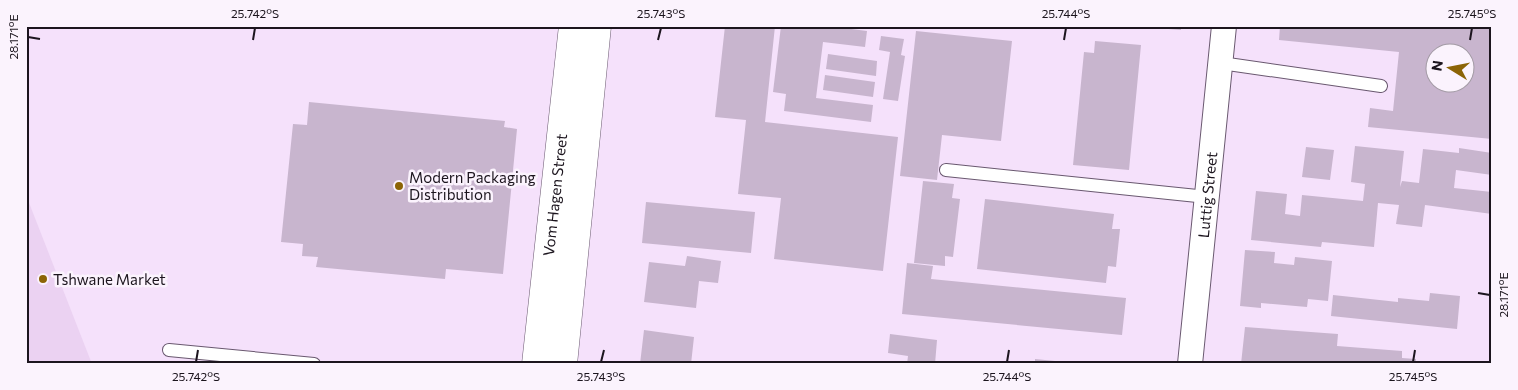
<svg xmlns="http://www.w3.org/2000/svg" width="1518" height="390" viewBox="0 0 1518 390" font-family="Commissioner,sans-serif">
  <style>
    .built { fill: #ebd2f2 }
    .building { fill: #c8b5ce; fill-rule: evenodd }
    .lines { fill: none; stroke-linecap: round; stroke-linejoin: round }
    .lane-casing { stroke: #69586f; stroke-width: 14 }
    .street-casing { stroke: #69586f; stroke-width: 26 }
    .primary-casing { stroke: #69586f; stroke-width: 29 }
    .lane { stroke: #fff; stroke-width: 12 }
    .street { stroke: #fff; stroke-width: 24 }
    .primary { stroke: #fff; stroke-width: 28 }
    .ticks { fill: none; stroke: #1c151e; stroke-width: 2 }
    .poi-dot { fill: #8c6406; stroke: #fbf3fd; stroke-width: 2 }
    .labels { text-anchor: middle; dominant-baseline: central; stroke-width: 5; stroke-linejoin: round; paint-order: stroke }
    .poi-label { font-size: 15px; fill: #1c151e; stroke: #fbf3fd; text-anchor: start }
    .street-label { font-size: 15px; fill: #1c151e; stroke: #fbf3fd }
    .neatline { fill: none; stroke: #1c151e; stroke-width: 2 }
    .ticks-label { font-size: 12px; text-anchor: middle; fill: #1c151e }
  </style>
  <rect width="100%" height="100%" fill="#f5e1fb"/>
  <!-- built -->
  <path class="built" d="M 26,195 L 92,364 L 26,364 Z"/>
  <!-- building -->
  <path class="building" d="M 725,26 L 775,26 L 765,122 L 898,137 L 883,271 L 774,259 L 781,198 L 738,194 L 746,120 L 715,117 Z
    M 781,26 L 828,26 L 867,31 L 865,47 L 823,42 L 816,98 L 873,105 L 871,122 L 784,111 L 786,94 L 773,92 Z
    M 1157,26 L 1181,26 L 1181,30 L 1156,28 Z
    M 1280,26 L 1492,26 L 1492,139 L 1368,127 L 1370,108 L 1393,111 L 1399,52 L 1279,40 ZM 1436,52 L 1466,52 L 1466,82 L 1436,82 Z
    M 916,31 L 1012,41 L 1001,141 L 942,135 L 937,180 L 900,176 Z
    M 881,36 L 904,39 L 901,55 L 905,56 L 898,101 L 883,99 L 890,52 L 879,50 Z
    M 1095,41 L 1141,45 L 1129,170 L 1073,165 L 1084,52 L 1094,53 Z
    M 828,54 L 877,61 L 876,76 L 826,69 Z
    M 825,75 L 875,82 L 873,97 L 823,90 Z
    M 309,102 L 505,121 L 504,127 L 517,129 L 503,274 L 446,269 L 445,279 L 316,267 L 318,257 L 302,256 L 303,244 L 281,242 L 293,124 L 307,125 Z
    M 1355,146 L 1404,151 L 1400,187 L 1402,181 L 1419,183 L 1423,149 L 1459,153 L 1459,148 L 1492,153 L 1492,175 L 1456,170 L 1454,188 L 1492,192 L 1492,214 L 1425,205 L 1422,227 L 1396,224 L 1399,205 L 1378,203 L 1374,247 L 1322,242 L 1321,247 L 1251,240 L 1256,191 L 1287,194 L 1285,214 L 1300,216 L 1302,195 L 1363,201 L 1365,184 L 1351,182 Z
    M 1306,147 L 1334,150 L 1330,180 L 1302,177 Z
    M 923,181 L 954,184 L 952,198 L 960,199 L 953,257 L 945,256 L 945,266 L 914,263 Z
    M 985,199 L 1114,214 L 1112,229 L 1120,229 L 1116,267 L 1108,266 L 1106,283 L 977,269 Z
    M 646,202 L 755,212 L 751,253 L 642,243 Z
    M 1245,250 L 1275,252 L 1274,263 L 1294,265 L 1295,257 L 1332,261 L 1328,301 L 1308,299 L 1307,307 L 1261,303 L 1261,308 L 1240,306 Z
    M 687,256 L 721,261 L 718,283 L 699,281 L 696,308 L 644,302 L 649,262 L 685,266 Z
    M 907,263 L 933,266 L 931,279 L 1126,298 L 1122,335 L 902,314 Z
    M 1430,293 L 1460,296 L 1457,329 L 1331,316 L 1333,295 L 1398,302 L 1398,298 L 1429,301 Z
    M 1245,327 L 1338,334 L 1337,346 L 1402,351 L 1402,358 L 1416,359 L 1416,364 L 1241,364 Z
    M 644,330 L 694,337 L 691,364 L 640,364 Z
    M 890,334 L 937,340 L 935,364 L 907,364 L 908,356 L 888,353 Z
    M 1035,359 L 1065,362 L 1064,364 L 1035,364 Z"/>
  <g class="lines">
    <!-- lane casing -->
    <g class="lane-casing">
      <path id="lane" d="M 1221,63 L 1381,86
        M 946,170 L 1207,197
        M 169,350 L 314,364"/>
    </g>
    <!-- street casing -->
    <g class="street-casing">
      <g id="street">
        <path id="s1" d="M 1190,364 L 1224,26"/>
      </g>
    </g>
    <!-- primary casing -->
    <g class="primary-casing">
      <g id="primary">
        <path id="s2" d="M 536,364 L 573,26"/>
        <path d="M 563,364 L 597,26"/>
      </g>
    </g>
    <!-- lane -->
    <use href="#lane" class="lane"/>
    <!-- street -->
    <use href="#street" class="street"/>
    <!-- primary -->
    <use href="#primary" class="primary"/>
  </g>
  <!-- ticks -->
  <path class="ticks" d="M 28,37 L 40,39M 253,40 L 255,28M 658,40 L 661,28M 1064,40 L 1066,28M 1470,40 L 1472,28M 1478,293 L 1490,295M 196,362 L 198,350M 601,362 L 604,350M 1007,362 L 1009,350M 1413,362 L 1415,350"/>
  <!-- markers -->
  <g class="poi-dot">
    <circle cx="399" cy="186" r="5"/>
    <circle cx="43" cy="279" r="5"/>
  </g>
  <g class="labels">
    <!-- poi labels -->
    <g class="poi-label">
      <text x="409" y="177">Modern Packaging<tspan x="409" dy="17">Distribution</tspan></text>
      <text x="53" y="279">Tshwane Market</text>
    </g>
    <!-- street labels -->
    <g class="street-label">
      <text stroke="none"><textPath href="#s2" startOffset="170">Vom Hagen Street</textPath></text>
      <text stroke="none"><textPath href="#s1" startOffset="170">Luttig Street</textPath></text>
    </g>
  </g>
  <!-- border -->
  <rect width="1518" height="390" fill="none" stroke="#fbf3fd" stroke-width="55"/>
  <!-- north arrow -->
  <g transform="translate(1450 68) rotate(280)"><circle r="24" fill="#fbf3fd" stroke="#a29aa4"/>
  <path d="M0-4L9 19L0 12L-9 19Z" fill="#8c6406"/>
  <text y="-8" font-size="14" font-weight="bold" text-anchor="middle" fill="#1c151e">N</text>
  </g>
  <rect x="28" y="28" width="1462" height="334" class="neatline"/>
  <g class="ticks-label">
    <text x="255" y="18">25.742°S</text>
    <text x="661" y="18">25.743°S</text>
    <text x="1066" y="18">25.744°S</text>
    <text x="1472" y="18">25.745°S</text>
    <text transform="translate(14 37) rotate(-90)" y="4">28.171°E</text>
    <text transform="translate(1504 295) rotate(-90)" y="4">28.171°E</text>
    <text x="196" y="381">25.742°S</text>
    <text x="601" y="381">25.743°S</text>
    <text x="1007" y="381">25.744°S</text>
    <text x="1413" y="381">25.745°S</text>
  </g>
</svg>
